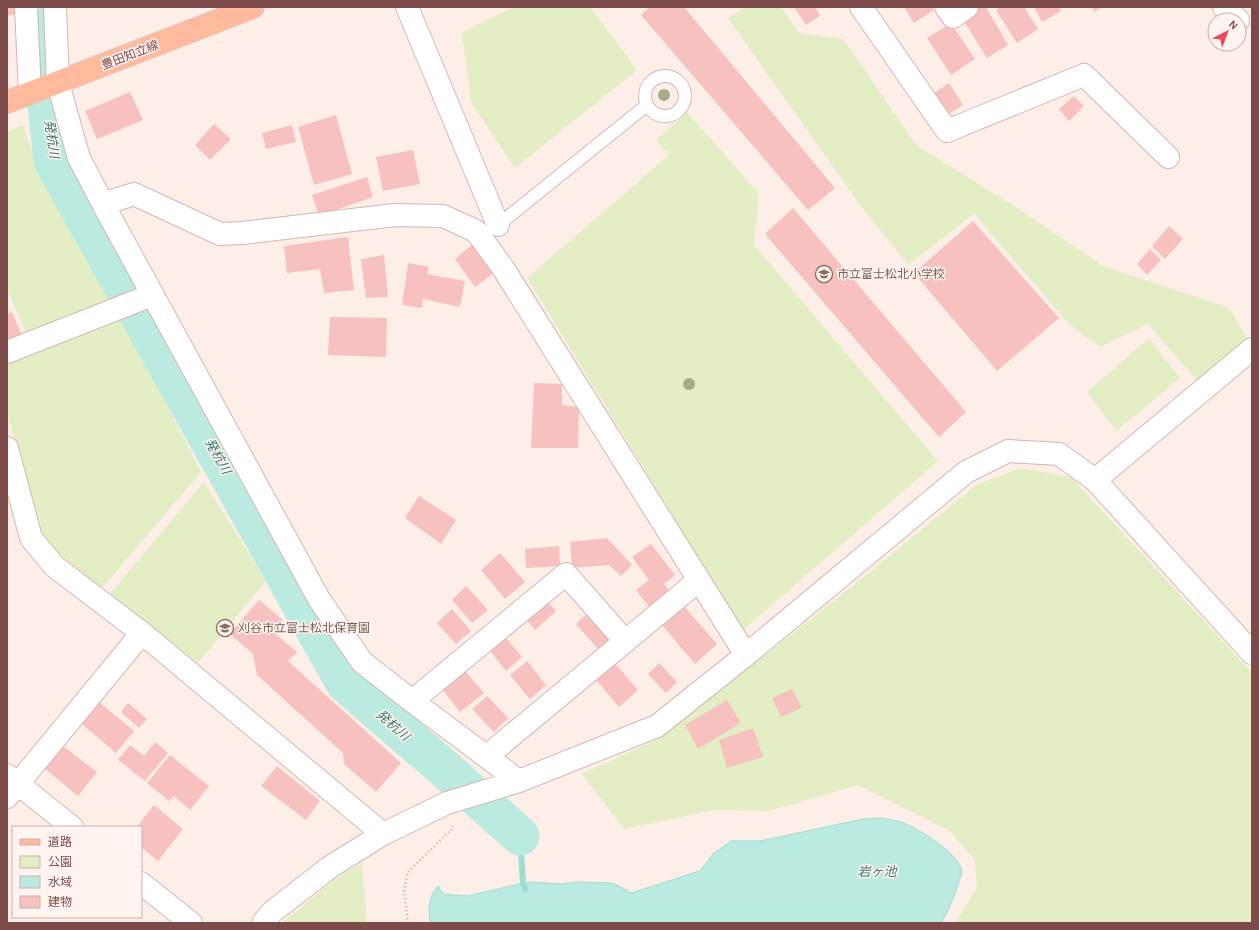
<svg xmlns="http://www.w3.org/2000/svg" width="1259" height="930" viewBox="0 0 1259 930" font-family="Karla,'Noto Sans JP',sans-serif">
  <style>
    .green { fill: #e3eec5 }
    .water { fill: #baeae0; stroke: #a0ddd1 }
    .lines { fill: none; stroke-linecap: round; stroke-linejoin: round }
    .stream { stroke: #a0ddd1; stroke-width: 6 }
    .river { stroke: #baeae0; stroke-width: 39 }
    .building { fill: #f6c1be }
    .service-casing { stroke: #d6b6b2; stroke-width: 14 }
    .minor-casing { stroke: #d6b6b2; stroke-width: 24 }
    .primary-casing { stroke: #dacccc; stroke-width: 24 }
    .path { stroke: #dca2a0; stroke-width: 2.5; stroke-dasharray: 1 3; stroke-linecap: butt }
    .service { stroke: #fff; stroke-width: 12 }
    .minor { stroke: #fff; stroke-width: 22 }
    .primary { stroke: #ffba9e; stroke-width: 22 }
    .tree { fill: #a7ab89 }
    .labels { text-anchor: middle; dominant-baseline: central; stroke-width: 3; stroke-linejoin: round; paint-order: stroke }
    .street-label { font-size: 12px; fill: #7b4a49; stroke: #fff4f0 }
    .education-label { font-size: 12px; fill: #785e54; stroke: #fff4f0; text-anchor: start }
    .water-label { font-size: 13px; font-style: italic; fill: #38796e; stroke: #fff4f0 }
  </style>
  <rect width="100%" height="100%" fill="#feeee8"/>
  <!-- green -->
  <path class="green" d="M 514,7 L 590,7 L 637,70 L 515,168 L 471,102 L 462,32 Z
    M 745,7 L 781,7 L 799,33 L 843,39 L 917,146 L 1008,202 L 1105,267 L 1229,308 L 1249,341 L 1199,383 L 1148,324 L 1100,347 L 1069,324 L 974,214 L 908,265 L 857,201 L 728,18 Z
    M 687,112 L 759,194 L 754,245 L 938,461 L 743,630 L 527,278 L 669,155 L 656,140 Z
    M 23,125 L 37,166 L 115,302 L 27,335 L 7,289 L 7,132 Z
    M 123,319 L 201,472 L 102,588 L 44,542 L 7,413 L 7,364 Z
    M 1149,338 L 1180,378 L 1116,431 L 1087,392 Z
    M 1020,468 L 1071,477 L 1252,673 L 1252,923 L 955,923 L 977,888 L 975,860 L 950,831 L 858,785 L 769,811 L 714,810 L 624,829 L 582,774 L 662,737 L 880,564 L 976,485 Z
    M 204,482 L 266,581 L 198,663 L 110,594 Z
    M 362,863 L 367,923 L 282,923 L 335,879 Z"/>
  <!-- water -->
  <path class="water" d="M 880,818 C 887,819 894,820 901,822 C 916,827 961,854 962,872 C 962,874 960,878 959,881 C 955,896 949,909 941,923 L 430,923 C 429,906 427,900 438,886 L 443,894 L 468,896 L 523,883 L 531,882 L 561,884 L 576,882 L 611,883 L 617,885 L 631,893 L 700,871 L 713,854 L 731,841 L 760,841 L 863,819 Z"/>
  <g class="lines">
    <!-- stream -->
    <path class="stream" d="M 520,836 L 523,883 L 525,889"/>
    <!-- river -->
    <path class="river" d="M 42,7 L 42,56 L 53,161 L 345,683 L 454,777 L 520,836"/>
  </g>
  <!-- building -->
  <path class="building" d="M 7,7 L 18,7 L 19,13 L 7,16 Z
    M 650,7 L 684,7 L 835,188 L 808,210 L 641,15 Z
    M 794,7 L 815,7 L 820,16 L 806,25 Z
    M 904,7 L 932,7 L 934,10 L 914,23 Z
    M 978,7 L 986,7 L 1008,45 L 987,58 L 962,18 Z
    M 1001,7 L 1024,7 L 1038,29 L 1017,43 L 996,10 Z
    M 1034,7 L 1059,7 L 1061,11 L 1042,22 Z
    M 1092,7 L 1102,7 L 1094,12 Z
    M 951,23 L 975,59 L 951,75 L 927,38 Z
    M 949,83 L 963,105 L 947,115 L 933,94 Z
    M 130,92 L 143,120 L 97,139 L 85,111 Z
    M 1074,96 L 1084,106 L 1069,121 L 1059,109 Z
    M 336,115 L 352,174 L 314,185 L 298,127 Z
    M 214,124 L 231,139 L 210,160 L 195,145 Z
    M 292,125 L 296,142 L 266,149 L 262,133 Z
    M 413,150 L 420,184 L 383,191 L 376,157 Z
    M 367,177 L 373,197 L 319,216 L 312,195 Z
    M 793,208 L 966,412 L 939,437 L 765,234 Z
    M 973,221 L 1059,318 L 997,371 L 914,273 Z
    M 1169,226 L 1183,239 L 1165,259 L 1152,246 Z
    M 348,237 L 354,290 L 324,293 L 320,269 L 287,273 L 284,246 Z
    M 473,244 L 494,273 L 475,287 L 455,259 Z
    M 1150,249 L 1161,260 L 1147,275 L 1137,264 Z
    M 384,255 L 388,297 L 366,298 L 361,259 Z
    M 408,263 L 429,267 L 427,274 L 465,281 L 460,307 L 423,299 L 422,308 L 402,305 Z
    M 12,312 L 22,336 L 7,342 L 7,314 Z
    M 330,317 L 387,318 L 386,357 L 328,355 Z
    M 534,383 L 562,384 L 562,405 L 579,407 L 578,448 L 531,448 Z
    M 419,496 L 456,520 L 441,544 L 405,518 Z
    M 607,538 L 632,565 L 621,576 L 609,565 L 572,568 L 570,542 Z
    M 651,544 L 675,575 L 664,584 L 670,592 L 650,608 L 636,590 L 649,580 L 632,557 Z
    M 559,546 L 560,566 L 526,568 L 525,549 Z
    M 500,553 L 525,582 L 505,599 L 481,570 Z
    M 466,586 L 488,610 L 472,623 L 452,600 Z
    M 544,598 L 556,611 L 535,630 L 523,616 Z
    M 259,600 L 283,620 L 273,632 L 297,652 L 288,661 L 401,763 L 376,792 L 344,764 L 343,753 L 257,675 L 253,654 L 230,634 Z
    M 682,604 L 717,644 L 695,664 L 661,624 Z
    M 452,609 L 471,631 L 456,644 L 437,623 Z
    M 588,613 L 612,638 L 599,650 L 576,624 Z
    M 502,633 L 522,657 L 506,671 L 486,646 Z
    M 612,660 L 638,690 L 619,707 L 593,676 Z
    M 527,661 L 546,685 L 530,699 L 510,675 Z
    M 659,663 L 677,682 L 666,693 L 648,674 Z
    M 461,666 L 484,693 L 460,712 L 439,685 Z
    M 792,689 L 802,708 L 781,717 L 772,698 Z
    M 487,696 L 508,718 L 494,732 L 472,709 Z
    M 727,700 L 741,723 L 698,749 L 685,725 Z
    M 99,702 L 134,731 L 116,753 L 81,723 Z
    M 128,703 L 147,719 L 139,728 L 121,712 Z
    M 753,728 L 763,757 L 727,768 L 719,740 Z
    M 155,742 L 168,753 L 145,781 L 118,760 L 130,745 L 144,756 Z
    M 63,746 L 97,772 L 78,796 L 44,768 Z
    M 170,755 L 209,786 L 190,810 L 174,796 L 169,801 L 147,783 Z
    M 277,766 L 320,801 L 306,820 L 261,786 Z
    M 154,805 L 183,829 L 158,861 L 141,847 L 141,827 L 137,827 Z"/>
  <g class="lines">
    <!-- service casing -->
    <g class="service-casing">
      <path id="service" d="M645 96a20 20 0 1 1 40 0a20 20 0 1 1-40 0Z
        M 498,225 L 647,105"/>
    </g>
    <!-- minor casing -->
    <g class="minor-casing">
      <path id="minor" d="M 26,7 L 30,93
        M 55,7 L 58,83 L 79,158 L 103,204 L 134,194 L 220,234 L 242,233 L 395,215 L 443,216 L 476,231 L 503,268 L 746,655
        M 407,7 L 498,225
        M 861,7 L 947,131 L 1084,75 L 1168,157
        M 946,7 L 953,17 L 967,7
        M 1224,7 L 1238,20
        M 103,204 L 319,599 L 362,662 L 412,701 L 519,781
        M 7,352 L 152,295
        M 7,448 L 31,538 L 54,566 L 142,633 L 383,834
        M 1095,480 L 1252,349
        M 412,701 L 566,574 L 625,641
        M 487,756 L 699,580
        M 7,775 L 72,827
        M 7,797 L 142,633
        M 141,883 L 191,923
        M 263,923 L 272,912 L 330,867 L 383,834 L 447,803 L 519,781 L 657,726 L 746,655 L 966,472 L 1008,451 L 1059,454 L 1095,480 L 1252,653"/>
    </g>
    <!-- primary casing -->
    <g class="primary-casing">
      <path id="primary" d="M 7,102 L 253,7"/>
    </g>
    <!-- path -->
    <path class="path" d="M 408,923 L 404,891 L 408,872 L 453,828 L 452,823"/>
    <!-- service -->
    <use href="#service" class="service"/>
    <!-- minor -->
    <use href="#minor" class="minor"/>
    <!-- primary -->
    <use href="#primary" class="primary"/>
  </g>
  <!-- trees -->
  <g class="tree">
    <circle cx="664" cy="95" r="6"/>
    <circle cx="689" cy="384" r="6"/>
  </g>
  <!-- icons -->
  <defs>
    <g id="school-ring" transform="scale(0.9)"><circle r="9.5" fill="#fff4f0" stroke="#8d6e63" stroke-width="1.5"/><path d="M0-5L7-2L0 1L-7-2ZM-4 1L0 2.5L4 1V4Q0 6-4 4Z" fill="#8d6e63"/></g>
  </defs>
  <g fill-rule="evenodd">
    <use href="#school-ring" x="824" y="274"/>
    <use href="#school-ring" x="225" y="628"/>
  </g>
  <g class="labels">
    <!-- street labels -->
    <g class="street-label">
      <text transform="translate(130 55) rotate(-21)">豊田知立線</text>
    </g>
    <!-- education labels -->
    <g class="education-label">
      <text x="837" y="274">市立富士松北小学校</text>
      <text x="238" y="628">刈谷市立富士松北保育園</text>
    </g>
    <!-- water labels -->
    <g class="water-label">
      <text transform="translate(52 139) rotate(82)">発杭川</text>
      <text transform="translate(218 456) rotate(61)">発杭川</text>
      <text transform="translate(393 725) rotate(41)">発杭川</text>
      <text x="877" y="871">岩ヶ池</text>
    </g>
  </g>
  <!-- border -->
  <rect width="1259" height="930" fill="none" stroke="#7b4a49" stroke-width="16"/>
  <!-- legend -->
  <rect x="12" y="826" width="130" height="92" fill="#fff4f0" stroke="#cab0ad"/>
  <rect x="20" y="839" width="20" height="6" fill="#ffba9e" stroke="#cab0ad"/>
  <text x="48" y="846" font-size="12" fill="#7b4a49">道路</text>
  <rect x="20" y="856" width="20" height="12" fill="#e3eec5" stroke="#cab0ad"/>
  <text x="48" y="866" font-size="12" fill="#7b4a49">公園</text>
  <rect x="20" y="876" width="20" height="12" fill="#baeae0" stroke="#cab0ad"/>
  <text x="48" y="886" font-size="12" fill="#7b4a49">水域</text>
  <rect x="20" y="896" width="20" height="12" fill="#f6c1be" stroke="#cab0ad"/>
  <text x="48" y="906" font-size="12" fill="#7b4a49">建物</text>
  <!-- north arrow -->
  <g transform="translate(1227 32) rotate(42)"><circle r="19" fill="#fff4f0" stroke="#cab0ad"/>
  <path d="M0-3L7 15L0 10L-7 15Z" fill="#f0455a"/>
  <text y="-6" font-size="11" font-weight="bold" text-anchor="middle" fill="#7b4a49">N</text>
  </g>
</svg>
